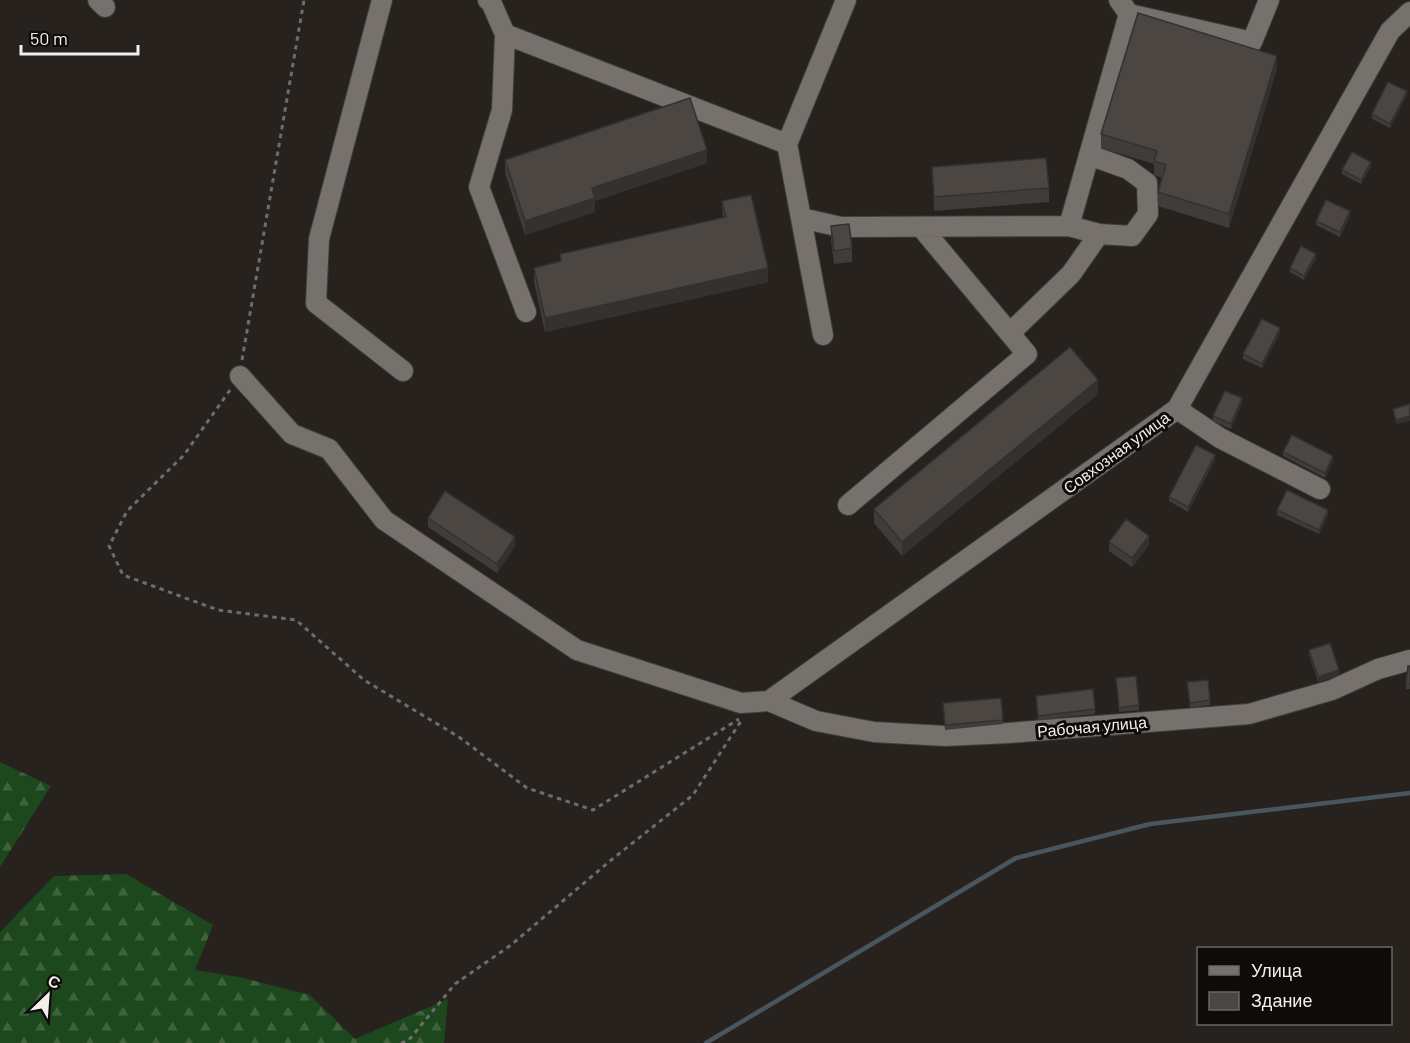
<svg xmlns="http://www.w3.org/2000/svg" width="1410" height="1043" viewBox="0 0 1410 1043" font-family="Barlow,sans-serif">
  <style>
    .forest { fill: url(#forest-firs) }
    .lines { fill: none; stroke-linecap: round; stroke-linejoin: round }
    .stream { stroke: #49565e; stroke-width: 4.5 }
    .minor-casing { stroke: #423e3a; stroke-width: 22 }
    .path { stroke: #706c69; stroke-width: 3; stroke-dasharray: 4.5 4.5; stroke-linecap: butt }
    .minor { stroke: #76716c; stroke-width: 20 }
    .wall { fill: #403c39 }
    .shaded-wall { fill: #34312e }
    .building { fill: #4b4642; stroke: #34312e; stroke-width: 1.5 }
    .labels { text-anchor: middle; dominant-baseline: central; stroke-width: 6; stroke-linejoin: round; paint-order: stroke }
    .street-label { font-size: 16px; fill: #f2efec; stroke: #0e0c0a }
  </style>
  <defs>
    <pattern id="forest-firs" width="22" height="20" patternUnits="userSpaceOnUse" patternTransform="scale(1.5)"><rect width="22" height="20" fill="#1d471c"/><path d="M5 1l3.5 6h-7zM16 11l3.5 6h-7z" fill="#3e623d"/></pattern>
  </defs>
  <rect width="100%" height="100%" fill="#27221e"/>
  <!-- forest -->
  <path class="forest" d="M 0,762 L 51,786 L 0,867 Z
    M 126,874 L 213,925 L 195,970 L 239,977 L 310,995 L 355,1039 L 448,999 L 444,1043 L 0,1043 L 0,932 L 54,876 Z"/>
  <g class="lines">
    <!-- stream -->
    <path class="stream" d="M 706,1043 L 1016,858 L 1150,824 L 1410,793"/>
    <!-- minor casing -->
    <g class="minor-casing">
      <path id="minor" d="M 98,0 L 105,7
        M 382,0 L 319,239 L 316,303 L 403,371
        M 488,0 L 491,2 L 505,34 L 502,110 L 479,187 L 526,312
        M 1119,0 L 1129,14 L 1252,42 L 1269,0
        M 505,34 L 787,144
        M 801,218 L 841,227 L 1069,226 L 1129,14
        M 1069,226 L 1099,234 L 1132,236 L 1148,214 L 1147,183 L 1128,169 L 1089,155
        M 1010,333 L 1071,274 L 1099,234
        M 823,335 L 787,144 L 846,0
        M 240,376 L 292,434 L 329,449 L 384,520 L 577,650 L 741,703 L 769,701 L 816,721 L 874,732 L 945,736 L 1008,733 L 1249,714 L 1332,690 L 1378,669 L 1410,660
        M 1177,409 L 1220,438 L 1320,489
        M 848,505 L 1027,354 L 921,227
        M 769,701 L 1177,409 L 1390,31 L 1410,12"/>
    </g>
    <!-- path -->
    <path class="path" d="M 242,360 L 304,0
      M 230,390 L 184,455 L 127,511 L 109,546 L 123,575 L 218,610 L 296,620 L 364,680 L 459,737 L 527,788 L 593,810 L 739,719
      M 401,1043 L 408,1041 L 455,984 L 511,945 L 610,861 L 693,795 L 741,721"/>
    <!-- minor -->
    <use href="#minor" class="minor"/>
  </g>
  <!-- wall -->
  <path class="wall" d="M 1277,69 L 1229,228 L 1158,206 L 1158,192 L 1162,178 L 1154,175 L 1154,164 L 1101,148 L 1101,134 Z
    M 1407,95 L 1390,128 L 1372,119 L 1372,114 Z
    M 505,160 L 707,163 L 595,201 L 595,212 L 525,235 L 505,173 Z
    M 1371,166 L 1361,184 L 1342,174 L 1342,170 Z
    M 932,167 L 1049,188 L 1049,202 L 934,211 Z
    M 722,201 L 768,282 L 545,332 L 534,282 L 534,268 L 560,262 L 560,254 L 723,218 Z
    M 1350,216 L 1340,237 L 1316,225 L 1316,221 Z
    M 831,226 L 852,248 L 852,262 L 834,264 L 831,240 Z
    M 1316,259 L 1304,280 L 1290,272 L 1290,268 Z
    M 1280,333 L 1262,368 L 1243,359 L 1243,354 Z
    M 1098,394 L 902,556 L 874,523 L 874,509 Z
    M 1242,403 L 1231,429 L 1213,421 L 1213,416 Z
    M 1283,452 L 1333,461 L 1325,478 L 1283,456 Z
    M 1215,460 L 1188,512 L 1169,501 L 1169,497 Z
    M 1277,510 L 1328,515 L 1319,534 L 1277,515 Z
    M 428,518 L 515,546 L 497,573 L 428,527 Z
    M 1109,542 L 1149,545 L 1132,567 L 1109,551 Z
    M 1309,650 L 1339,675 L 1318,682 L 1309,655 Z
    M 1410,666 L 1410,689 L 1406,689 L 1406,684 Z
    M 1116,678 L 1139,705 L 1139,710 L 1119,712 Z
    M 1187,682 L 1210,700 L 1210,705 L 1190,708 Z
    M 1036,696 L 1095,709 L 1095,714 L 1038,720 Z
    M 943,707 L 1003,720 L 1003,724 L 945,730 Z"/>
  <!-- shaded-wall -->
  <path class="shaded-wall" d="M 1277,56 L 1277,69 L 1229,228 L 1229,214 Z
    M 1407,91 L 1407,95 L 1390,128 L 1390,124 Z
    M 707,150 L 707,163 L 595,201 L 595,212 L 525,235 L 525,221 L 592,188 Z
    M 1371,162 L 1371,166 L 1361,184 L 1361,180 Z
    M 1350,211 L 1350,216 L 1340,237 L 1340,232 Z
    M 1316,254 L 1316,259 L 1304,280 L 1304,276 Z
    M 768,268 L 768,282 L 545,332 L 545,318 Z
    M 1280,328 L 1280,333 L 1262,368 L 1262,364 Z
    M 1098,380 L 1098,394 L 902,556 L 902,542 Z
    M 1242,398 L 1242,403 L 1231,429 L 1231,424 Z
    M 1410,416 L 1410,421 L 1396,424 L 1396,420 Z
    M 1215,455 L 1215,460 L 1188,512 L 1188,507 Z
    M 1333,456 L 1333,461 L 1325,478 L 1325,473 Z
    M 1328,510 L 1328,515 L 1319,534 L 1319,530 Z
    M 1149,536 L 1149,545 L 1132,567 L 1132,558 Z
    M 515,537 L 515,546 L 497,573 L 497,564 Z
    M 1339,670 L 1339,675 L 1318,682 L 1318,677 Z"/>
  <!-- building -->
  <path class="building" d="M 1138,13 L 1277,56 L 1229,214 L 1158,192 L 1166,165 L 1154,161 L 1157,151 L 1101,134 Z
    M 1388,82 L 1407,91 L 1390,124 L 1372,114 Z
    M 690,98 L 707,150 L 592,188 L 595,198 L 525,221 L 505,160 Z
    M 1352,152 L 1371,162 L 1361,180 L 1342,170 Z
    M 1046,158 L 1049,188 L 934,197 L 932,167 Z
    M 751,195 L 768,268 L 545,318 L 534,268 L 561,261 L 560,254 L 726,217 L 722,201 Z
    M 1326,200 L 1350,211 L 1340,232 L 1316,221 Z
    M 849,224 L 852,248 L 834,251 L 831,226 Z
    M 1301,246 L 1316,254 L 1304,276 L 1290,268 Z
    M 1262,319 L 1280,328 L 1262,364 L 1243,354 Z
    M 1070,347 L 1098,380 L 902,542 L 874,509 Z
    M 1225,391 L 1242,398 L 1231,424 L 1213,416 Z
    M 1410,404 L 1410,416 L 1396,420 L 1393,409 Z
    M 1292,435 L 1333,456 L 1325,473 L 1283,452 Z
    M 1196,445 L 1215,455 L 1188,507 L 1169,497 Z
    M 1287,490 L 1328,510 L 1319,530 L 1277,510 Z
    M 445,491 L 515,537 L 497,564 L 428,518 Z
    M 1126,519 L 1149,536 L 1132,558 L 1109,542 Z
    M 1330,643 L 1339,670 L 1318,677 L 1309,650 Z
    M 1408,666 L 1410,666 L 1410,684 L 1406,684 Z
    M 1136,676 L 1139,705 L 1119,708 L 1116,678 Z
    M 1208,680 L 1210,700 L 1190,703 L 1187,682 Z
    M 1093,689 L 1095,709 L 1038,716 L 1036,696 Z
    M 1001,698 L 1003,720 L 945,725 L 943,703 Z"/>
  <g class="labels">
    <!-- street labels -->
    <g class="street-label">
      <text transform="translate(1116 452) rotate(-36)">Совхозная улица</text>
      <text transform="translate(1092 726) rotate(-5)">Рабочая улица</text>
    </g>
  </g>
  <!-- legend -->
  <rect x="1197" y="947" width="195" height="78" fill="#0e0c0a" stroke="#696764" stroke-width="1.5"/>
  <rect x="1209" y="966" width="30" height="9" fill="#76716c" stroke="#696764" stroke-width="1.5"/>
  <text x="1251" y="977" font-size="18" fill="#f2efec">Улица</text>
  <rect x="1209" y="992" width="30" height="18" fill="#4b4642" stroke="#696764" stroke-width="1.5"/>
  <text x="1251" y="1007" font-size="18" fill="#f2efec">Здание</text>
  <!-- north arrow -->
  <g transform="translate(48 995) rotate(25)" stroke="#0e0c0a" stroke-width="4.5" paint-order="stroke">
  <path d="M0-4.5L10 22L0 15L-10 22Z" fill="#f2efec"/>
  <text y="-9" font-size="16" font-weight="bold" text-anchor="middle" fill="#f2efec">С</text>
  </g>
  <!-- scale -->
  <path d="M21 45v9h117v-9" fill="none" stroke="#f2efec" stroke-width="3"/>
  <text x="30" y="45" font-size="18" fill="#f2efec" stroke="#0e0c0a" stroke-width="4.5" paint-order="stroke">50 m</text>
</svg>
